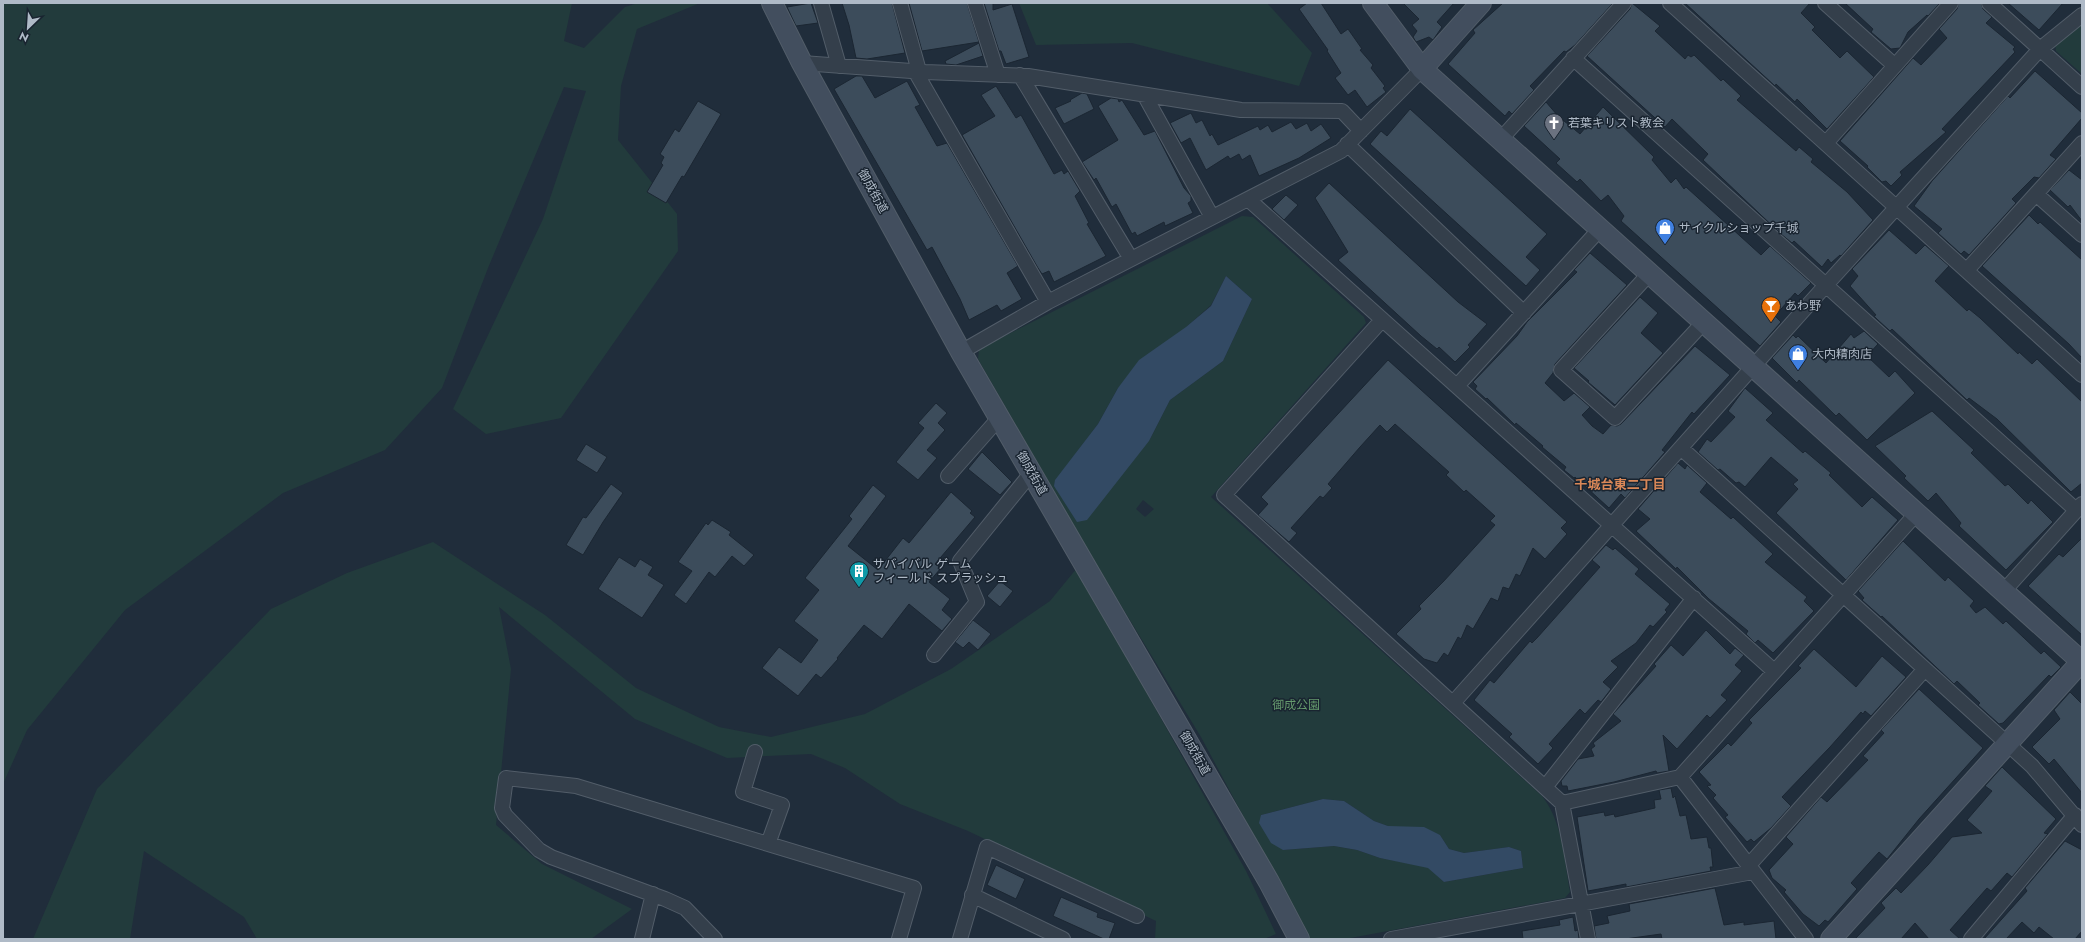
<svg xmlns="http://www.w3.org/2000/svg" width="2085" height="942" viewBox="0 0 2085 942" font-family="Jost,'Noto Sans JP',sans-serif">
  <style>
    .green { fill: #223b3c; fill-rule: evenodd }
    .water { fill: #334a64 }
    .building { fill: #3c4c5b; stroke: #1b2632 }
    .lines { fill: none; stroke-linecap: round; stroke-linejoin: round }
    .street-casing { stroke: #525d69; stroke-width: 16 }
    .secondary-casing { stroke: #525d69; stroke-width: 22 }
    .street { stroke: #343f4b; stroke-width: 14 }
    .secondary { stroke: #424e5e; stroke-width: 20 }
    .labels { text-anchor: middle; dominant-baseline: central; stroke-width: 3; stroke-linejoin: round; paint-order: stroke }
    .poi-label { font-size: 12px; fill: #afbac7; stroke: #192430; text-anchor: start }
    .street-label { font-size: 12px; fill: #afbac7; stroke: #192430 }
    .park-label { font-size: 12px; fill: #659a6d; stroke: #192430 }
    .neighbourhood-label { font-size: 13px; font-weight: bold; fill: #da8858; stroke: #192430 }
  </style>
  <rect width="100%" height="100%" fill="#202d3b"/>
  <!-- green -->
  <path class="green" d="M 3,3 L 572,3 L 564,41 L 584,48 L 625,7 L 638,3 L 700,3 L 637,29 L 621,86 L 618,140 L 677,214 L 678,251 L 561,418 L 486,434 L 453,409 L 543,219 L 586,91 L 564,87 L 488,268 L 442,388 L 385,450 L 283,493 L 125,610 L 27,730 L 3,784 Z
    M 1019,3 L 1267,3 L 1312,53 L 1299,86 L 1132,43 L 1036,45 Z
    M 2082,21 L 2082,74 L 2056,51 L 2055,43 Z
    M 1242,216 L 1253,217 L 1364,317 L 1366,323 L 1211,497 L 1542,796 C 1563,823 1564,859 1570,892 L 1565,898 L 1345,939 L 1309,939 L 1201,737 L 1094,561 L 978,359 L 979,349 ZM 1226,276 L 1252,299 L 1223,361 L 1170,400 L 1149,441 L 1056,480 L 1098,424 L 1118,388 L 1211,305 ZM 1143,500 L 1154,509 L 1145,517 L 1136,509 ZM 1323,799 L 1344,801 L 1374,821 L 1388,826 L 1440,835 L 1449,849 L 1464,853 L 1509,847 L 1521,851 L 1523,868 L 1444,882 L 1428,867 L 1380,858 L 1357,850 L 1334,846 L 1283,850 L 1261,815 Z
    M 433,542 L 545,615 L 636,688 L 719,727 L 771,737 L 865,714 L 951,669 L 1050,601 L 1077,568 L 1246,871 L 1276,934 L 1264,939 L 1155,939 L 1156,921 L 968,831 L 900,804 L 845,768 L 811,754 L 727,758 L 635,719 L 499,607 L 511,669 L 496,825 L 542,864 L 632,909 L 591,939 L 257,939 L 244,917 L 144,851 L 130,939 L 33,939 L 97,789 L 271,609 L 347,573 Z"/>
  <!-- water -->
  <path class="water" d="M 1226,276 L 1252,299 L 1223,361 L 1170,400 L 1149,441 L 1087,520 L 1077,522 L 1054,486 L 1055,480 L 1098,424 L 1118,388 L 1139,360 L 1186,327 L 1211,306 Z
    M 1323,799 L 1344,801 L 1374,821 L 1388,826 L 1424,827 L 1440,835 L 1449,849 L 1464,853 L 1509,847 L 1521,851 L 1523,868 L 1444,882 L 1428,868 L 1380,858 L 1357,850 L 1334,846 L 1283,850 L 1271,843 L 1259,823 L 1261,815 Z"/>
  <!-- building -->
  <path class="building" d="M 811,3 L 818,23 L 796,26 L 787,7 Z
    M 842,3 L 892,3 L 905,53 L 867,59 L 856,58 L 849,25 Z
    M 909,3 L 967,3 L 979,42 L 922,51 Z
    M 984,3 L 993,3 L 993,10 L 1012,4 L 1029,57 L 1006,64 L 1001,51 L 999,51 Z
    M 1307,3 L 1321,3 L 1341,34 L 1348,29 L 1362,49 L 1360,50 L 1373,65 L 1371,68 L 1385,86 L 1383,88 L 1386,92 L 1367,107 L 1355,90 L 1348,95 L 1335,78 L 1341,73 L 1327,51 L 1328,50 L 1299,9 Z
    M 1403,3 L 1454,3 L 1437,22 L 1442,27 L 1433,40 L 1429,37 L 1416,42 L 1413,37 L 1417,31 L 1412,25 L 1419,19 Z
    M 1503,3 L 1613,3 L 1575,45 L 1566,52 L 1564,51 L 1530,86 L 1534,90 L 1512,114 L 1509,111 L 1505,116 L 1448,64 L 1475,33 L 1473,30 Z
    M 1632,3 L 1660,26 L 1655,31 L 1685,59 L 1688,55 L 1691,57 L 1694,55 L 1721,81 L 1723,79 L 1741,96 L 1737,100 L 1796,151 L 1799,147 L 1813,159 L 1811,162 L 1847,192 L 1873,220 L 1841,256 L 1840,255 L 1831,263 L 1828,259 L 1822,267 L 1794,241 L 1792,243 L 1781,234 L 1703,160 L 1708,154 L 1672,119 L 1665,127 L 1587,56 L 1630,9 Z
    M 1685,3 L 1810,3 L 1801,13 L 1815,27 L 1812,30 L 1840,58 L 1847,51 L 1874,77 L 1827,129 L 1797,99 L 1795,102 L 1776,84 L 1775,86 Z
    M 1845,3 L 1940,3 L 1928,16 L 1927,15 L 1908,32 L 1900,48 L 1891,49 L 1871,32 L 1873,29 Z
    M 1959,3 L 1981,3 L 1983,9 L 1992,17 L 1986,23 L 2015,47 L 2013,49 L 2015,52 L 1942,129 L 1946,132 L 1900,172 L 1902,175 L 1891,186 L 1886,181 L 1882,182 L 1867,167 L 1868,166 L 1840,141 L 1913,58 L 1921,65 L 1947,38 L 1939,29 L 1957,9 Z
    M 2008,3 L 2063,3 L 2039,30 Z
    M 979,43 L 983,56 L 956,65 L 946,64 L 945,61 Z
    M 2035,71 L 2082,113 L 2082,118 L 2050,155 L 2056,159 L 2039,178 L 2034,177 L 2012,199 L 2016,203 L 1969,255 L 1964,251 L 1961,254 L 1938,233 L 1942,229 L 1914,206 L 1932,181 L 1957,153 L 2008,96 L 2010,98 Z
    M 856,76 L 862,76 L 875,98 L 907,81 L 920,105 L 915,107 L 937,146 L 947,143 L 1018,266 L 1007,273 L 1022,299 L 1001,311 L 997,305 L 969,320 L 960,299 L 932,247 L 927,250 L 834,89 Z
    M 996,86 L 1016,118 L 1021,115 L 1054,174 L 1062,170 L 1064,174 L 1068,171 L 1080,191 L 1075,196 L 1089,223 L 1087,224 L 1106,256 L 1054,282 L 1049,271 L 1042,274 L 1038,268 L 962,135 L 995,116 L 981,95 Z
    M 1082,93 L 1087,94 L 1094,109 L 1064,124 L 1055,108 L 1071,101 L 1070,100 Z
    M 1111,98 L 1118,99 L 1119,102 L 1122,100 L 1144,135 L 1155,131 L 1184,188 L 1191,196 L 1191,201 L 1188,203 L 1193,213 L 1165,226 L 1164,222 L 1137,236 L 1135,232 L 1132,234 L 1116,204 L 1112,207 L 1096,178 L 1094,180 L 1082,162 L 1118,140 L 1098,106 Z
    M 698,101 L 721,114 L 684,177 L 682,176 L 666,203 L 647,192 L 663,165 L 661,163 L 664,157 L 660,154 L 675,129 L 679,132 Z
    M 1546,102 L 1558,116 L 1580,134 L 1603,107 L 1654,157 L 1652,160 L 1671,183 L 1676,178 L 1684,189 L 1686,187 L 1761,255 L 1770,246 L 1811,283 L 1798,296 L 1795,293 L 1775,316 L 1781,322 L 1760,346 L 1621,221 L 1624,216 L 1608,195 L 1601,201 L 1580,179 L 1577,182 L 1556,163 L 1560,159 L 1524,126 Z
    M 1410,109 L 1547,234 L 1526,257 L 1540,270 L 1526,286 L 1370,144 L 1381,131 L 1387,136 Z
    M 1191,113 L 1196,123 L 1202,120 L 1210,136 L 1212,134 L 1218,145 L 1258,126 L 1260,130 L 1268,125 L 1272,132 L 1291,122 L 1296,129 L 1307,123 L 1311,131 L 1321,124 L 1331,138 L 1299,158 L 1259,176 L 1250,155 L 1242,160 L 1239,154 L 1230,159 L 1228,156 L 1206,170 L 1190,138 L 1181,143 L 1170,123 Z
    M 2069,170 L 2082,180 L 2082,221 L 2070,205 L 2068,207 L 2050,190 Z
    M 1329,183 L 1458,302 L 1487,324 L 1468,345 L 1470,347 L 1455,362 L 1439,347 L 1437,349 L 1421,336 L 1338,260 L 1348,252 L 1315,198 Z
    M 1286,195 L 1298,205 L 1284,220 L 1272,209 Z
    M 2029,215 L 2038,224 L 2040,222 L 2082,260 L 2082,358 L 2069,344 L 1982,266 Z
    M 1889,230 L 1916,254 L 1925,245 L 1949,266 L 1935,281 L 1967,311 L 1969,309 L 1980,318 L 2018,354 L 2019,352 L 2032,364 L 2037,359 L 2082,402 L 2082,483 L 2071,492 L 1997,419 L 1969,398 L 1967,400 L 1892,329 L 1890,331 L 1878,320 L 1874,316 L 1876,315 L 1850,286 L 1858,276 L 1852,269 Z
    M 1590,253 L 1627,285 L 1555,364 L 1553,373 L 1545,383 L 1564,401 L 1574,393 L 1590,407 L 1582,415 L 1592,426 L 1603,434 L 1611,425 L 1617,426 L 1621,424 L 1695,346 L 1730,375 L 1694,414 L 1692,412 L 1662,450 L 1665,452 L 1625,498 L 1621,494 L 1609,508 L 1575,477 L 1574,478 L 1564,470 L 1566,467 L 1542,447 L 1543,446 L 1516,423 L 1515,425 L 1487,398 L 1486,399 L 1475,389 L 1477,386 L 1473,382 L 1517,336 L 1527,322 L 1577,272 L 1574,270 Z
    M 1640,297 L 1658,313 L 1641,333 L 1663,353 L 1615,405 L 1588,382 L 1589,381 L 1574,368 Z
    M 1864,331 L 1878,344 L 1867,356 L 1889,377 L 1895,371 L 1915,393 L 1867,440 L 1839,413 L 1836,416 L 1799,380 L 1797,383 L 1772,358 L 1793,335 L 1796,338 L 1798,336 L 1826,363 L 1851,334 L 1854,338 Z
    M 1388,360 L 1567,522 L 1561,528 L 1567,534 L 1545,559 L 1533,548 L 1520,576 L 1516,574 L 1509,589 L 1503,587 L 1498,601 L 1491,598 L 1473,629 L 1467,625 L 1461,639 L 1458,637 L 1448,656 L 1444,653 L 1437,663 L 1424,659 L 1396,634 L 1421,609 L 1419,606 L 1443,582 L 1495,525 L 1490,521 L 1495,516 L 1466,490 L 1464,492 L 1446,475 L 1449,472 L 1395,424 L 1387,432 L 1380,425 L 1360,447 L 1328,484 L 1332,488 L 1323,498 L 1320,496 L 1291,528 L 1297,533 L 1289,542 L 1258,515 L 1268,504 L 1261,497 Z
    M 1745,388 L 1773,413 L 1766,420 L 1803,453 L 1805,451 L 1831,473 L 1829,475 L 1862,507 L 1872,497 L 1898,520 L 1846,580 L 1776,513 L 1798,489 L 1793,484 L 1798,480 L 1771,457 L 1745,487 L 1739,482 L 1736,483 L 1720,469 L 1718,470 L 1698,452 L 1707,439 L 1711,442 L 1735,417 L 1728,411 Z
    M 936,403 L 947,413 L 938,423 L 945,430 L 927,450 L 937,458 L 918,480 L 896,462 L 924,428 L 918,423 Z
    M 1932,411 L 1974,450 L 1971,453 L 2005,486 L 2008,484 L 2028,504 L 2031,500 L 2053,522 L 2006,570 L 1959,526 L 1961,523 L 1936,493 L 1928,501 L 1904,478 L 1906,476 L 1875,446 Z
    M 586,444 L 607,457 L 597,473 L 576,460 Z
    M 982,452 L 1012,482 L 1000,495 L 968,469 Z
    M 1678,463 L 1685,469 L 1687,465 L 1707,483 L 1700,492 L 1731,519 L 1733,517 L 1773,554 L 1765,562 L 1807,597 L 1804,601 L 1814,611 L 1773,653 L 1758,640 L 1755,643 L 1746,634 L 1748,631 L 1709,599 L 1677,567 L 1676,569 L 1636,531 L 1650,519 L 1638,509 Z
    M 611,484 L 623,493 L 603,522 L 583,555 L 566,545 L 583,517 L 586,518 Z
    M 873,485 L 886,496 L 848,546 L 878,570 L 903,538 L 909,543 L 951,492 L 972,511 L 970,513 L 975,517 L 935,564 L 941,568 L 929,582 L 950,599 L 942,610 L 952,619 L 942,631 L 909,604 L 882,639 L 864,625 L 837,658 L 838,659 L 821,678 L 816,674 L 798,696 L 762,668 L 779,647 L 801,663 L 818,640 L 794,621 L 819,590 L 805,578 L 852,519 L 849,516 Z
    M 712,520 L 731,532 L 729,535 L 754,555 L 744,566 L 732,556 L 715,577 L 709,572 L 686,604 L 674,595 L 692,571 L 678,562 L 706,523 L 708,525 Z
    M 2082,538 L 2082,635 L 2028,586 L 2059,554 L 2063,557 Z
    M 1903,541 L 1945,581 L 1948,577 L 1974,601 L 1970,606 L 1976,613 L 1985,607 L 2003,624 L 2006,621 L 2041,654 L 2044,651 L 2061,667 L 2051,677 L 2049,675 L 2003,723 L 1999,724 L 1978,705 L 1980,703 L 1957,681 L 1954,684 L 1882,616 L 1881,617 L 1862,600 L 1864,598 L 1858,591 Z
    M 1606,545 L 1613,550 L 1615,548 L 1639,569 L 1635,574 L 1670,604 L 1665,610 L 1667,612 L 1653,627 L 1650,625 L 1636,643 L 1611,661 L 1618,667 L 1603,682 L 1611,689 L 1601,702 L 1598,700 L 1585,714 L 1580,709 L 1549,744 L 1553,748 L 1538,764 L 1509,737 L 1512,734 L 1474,700 L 1490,680 L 1494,683 L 1530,641 L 1532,643 L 1537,638 L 1600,567 L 1592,560 Z
    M 619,557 L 635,567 L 640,559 L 653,567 L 648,575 L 664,585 L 642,618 L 598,589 Z
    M 1000,581 L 1013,591 L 1000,607 L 987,596 Z
    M 973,620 L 991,634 L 978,650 L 969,642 L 963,648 L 955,642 Z
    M 1706,630 L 1730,654 L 1735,648 L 1744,655 L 1735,665 L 1742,671 L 1721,695 L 1727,700 L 1710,718 L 1707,715 L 1677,749 L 1663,735 L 1669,771 L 1657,773 L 1656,771 L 1614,782 L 1568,791 L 1567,786 L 1562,786 L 1561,781 L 1578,759 L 1594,756 L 1591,749 L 1595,746 L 1593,743 L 1621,721 L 1613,714 L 1656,666 L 1654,664 L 1671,645 L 1683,656 Z
    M 1814,649 L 1856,687 L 1882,656 L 1906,677 L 1871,716 L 1865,711 L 1863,714 L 1861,712 L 1830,747 L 1782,797 L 1791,806 L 1771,828 L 1754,842 L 1751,839 L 1747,842 L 1725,817 L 1728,815 L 1713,798 L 1716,795 L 1707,786 L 1711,785 L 1699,772 L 1728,743 L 1731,746 L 1752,723 L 1749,720 L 1801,668 L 1798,666 Z
    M 1919,689 L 1983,748 L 1919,819 L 1887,859 L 1879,852 L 1851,883 L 1857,889 L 1828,922 L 1825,920 L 1819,926 L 1803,914 L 1784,892 L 1786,890 L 1772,878 L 1769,870 L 1793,844 L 1786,837 L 1821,797 L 1827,802 L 1868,760 L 1863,756 L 1884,733 L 1881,730 Z
    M 2070,692 L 2082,704 L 2082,793 L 2054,759 L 2049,764 L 2032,747 L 2060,719 L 2054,710 Z
    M 2002,767 L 2056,819 L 2044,833 L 2048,834 L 2012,877 L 2007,873 L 1991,891 L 1987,888 L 1950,930 L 1960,939 L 1929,939 L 1915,923 L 1901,939 L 1855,939 L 1885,908 L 1881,903 L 1896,888 L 1901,893 L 1928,865 L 1952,837 L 1982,833 L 1967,820 L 1992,791 L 1985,786 Z
    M 1671,788 L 1673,798 L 1675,796 L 1680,816 L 1686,815 L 1691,839 L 1707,837 L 1709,848 L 1711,848 L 1713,867 L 1710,867 L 1711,871 L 1626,887 L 1626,884 L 1588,891 L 1577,817 L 1604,812 L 1605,816 L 1614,814 L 1615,817 L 1655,808 L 1654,800 L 1661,799 L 1659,790 Z
    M 2065,841 L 2082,850 L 2082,931 L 2075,939 L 2054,939 L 2039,927 L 2034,933 L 2022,922 L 2006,939 L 1984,939 L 2027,891 L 2025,888 Z
    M 996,865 L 1025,879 L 1016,899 L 987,885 Z
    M 1715,888 L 1724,925 L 1744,922 L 1744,925 L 1774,921 L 1776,939 L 1662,939 L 1661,934 L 1625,939 L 1596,939 L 1594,926 L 1609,923 L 1607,916 L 1630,911 L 1629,904 Z
    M 1061,897 L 1098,913 L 1097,917 L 1115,923 L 1109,939 L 1104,939 L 1053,916 Z
    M 1573,917 L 1575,931 L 1578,930 L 1579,939 L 1523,939 L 1522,931 L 1560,925 L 1559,920 Z"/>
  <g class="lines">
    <!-- street casing -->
    <g class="street-casing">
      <path id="street" d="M 821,3 L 839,66
        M 900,3 L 919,71
        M 975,3 L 998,75
        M 1670,3 L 2082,375
        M 1825,3 L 1894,65
        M 1989,3 L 2082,87
        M 1573,58 L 2076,510
        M 802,63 L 925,72 L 1028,76 L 1241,110 L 1342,111 L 1361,131
        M 915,71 L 1048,302
        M 1020,75 L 1131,259
        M 1145,96 L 1212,217
        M 1500,140 L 1624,3
        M 1826,143 L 1951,3
        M 1347,144 L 1524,313
        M 2036,194 L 2082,235
        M 1248,199 L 1774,671
        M 1967,270 L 2082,143
        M 1649,274 L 1561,370 L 1615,418 L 1703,323
        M 1382,320 L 1224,495 L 1562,803 L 1588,939
        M 961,352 L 1048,302 L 1341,151 L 1422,69
        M 1457,386 L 1599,230
        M 1681,448 L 2032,766 L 2082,825
        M 948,476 L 1000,417
        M 2003,592 L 2082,504
        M 934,655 L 977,602 L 960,561 L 1032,472
        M 1453,703 L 1826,285 L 2040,49 L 2082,15
        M 755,752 L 743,792 L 782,805 L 768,844
        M 1680,777 L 1806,939
        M 1546,786 L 1694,598
        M 1562,803 L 1680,777 L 1916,514
        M 1749,865 L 1925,669
        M 972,895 L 1063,939
        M 642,939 L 653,894
        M 715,939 L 685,908 L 665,899 L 551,857 L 539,850 L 505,815 L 502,808 L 506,778 L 576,786 L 914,888 L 899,939
        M 960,939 L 987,847 L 1137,916
        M 1391,939 L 1753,872
        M 1971,939 L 2075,815"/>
    </g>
    <!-- secondary casing -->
    <g class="secondary-casing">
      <path id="secondary" d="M 772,3 L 802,63 L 961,352 L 1269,882 L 1299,939
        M 1373,3 L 1422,69 L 2082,662
        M 1422,69 L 1481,3
        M 1831,939 L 2082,661"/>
    </g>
    <!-- street -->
    <use href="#street" class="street"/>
    <!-- secondary -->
    <use href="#secondary" class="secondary"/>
  </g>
  <!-- icons -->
  <defs>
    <g id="church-pin" transform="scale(1)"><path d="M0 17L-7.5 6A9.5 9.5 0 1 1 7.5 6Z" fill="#6b7280" stroke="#192430"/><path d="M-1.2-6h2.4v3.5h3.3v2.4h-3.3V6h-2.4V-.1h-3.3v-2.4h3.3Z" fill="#fff"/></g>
    <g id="shop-pin" transform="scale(1)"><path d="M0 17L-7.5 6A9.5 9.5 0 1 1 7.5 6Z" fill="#3f7fe0" stroke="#192430"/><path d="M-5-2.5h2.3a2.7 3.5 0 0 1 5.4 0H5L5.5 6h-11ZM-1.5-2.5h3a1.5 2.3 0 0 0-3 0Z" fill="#fff"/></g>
    <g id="bar-pin" transform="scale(1)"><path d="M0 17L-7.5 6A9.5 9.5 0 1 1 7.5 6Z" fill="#e8710a" stroke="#192430"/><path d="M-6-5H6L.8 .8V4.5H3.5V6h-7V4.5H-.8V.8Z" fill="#fff"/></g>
    <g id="building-pin" transform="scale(1)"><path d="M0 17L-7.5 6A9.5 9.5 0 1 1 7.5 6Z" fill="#0f9aa8" stroke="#192430"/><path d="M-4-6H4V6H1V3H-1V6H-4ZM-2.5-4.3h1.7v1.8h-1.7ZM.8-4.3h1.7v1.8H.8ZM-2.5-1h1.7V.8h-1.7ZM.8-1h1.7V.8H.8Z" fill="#fff"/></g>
  </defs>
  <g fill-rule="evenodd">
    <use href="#church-pin" x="1554" y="123"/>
    <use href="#shop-pin" x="1665" y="228"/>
    <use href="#bar-pin" x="1771" y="306"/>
    <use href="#shop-pin" x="1798" y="354"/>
    <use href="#building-pin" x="859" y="571"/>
  </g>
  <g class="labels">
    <!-- poi labels -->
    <g class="poi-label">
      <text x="1568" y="123">若葉キリスト教会</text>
      <text x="1679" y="228">サイクルショップ千城</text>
      <text x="1785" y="306">あわ野</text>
      <text x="1812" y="354">大内精肉店</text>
      <text x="873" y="564">サバイバル ゲーム<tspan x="873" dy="14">フィールド スプラッシュ</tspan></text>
    </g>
    <!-- street labels -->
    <g class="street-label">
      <text transform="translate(873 191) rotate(61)">御成街道</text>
      <text transform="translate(1032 473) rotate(60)">御成街道</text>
      <text transform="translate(1195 753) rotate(60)">御成街道</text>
    </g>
    <!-- park labels -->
    <g class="park-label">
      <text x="1296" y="705">御成公園</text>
    </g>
    <!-- neighbourhood labels -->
    <g class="neighbourhood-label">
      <text x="1620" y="484">千城台東二丁目</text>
    </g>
  </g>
  <!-- border -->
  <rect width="2085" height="942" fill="none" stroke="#afbac7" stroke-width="8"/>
  <!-- north arrow -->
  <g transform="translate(28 28) rotate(205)" stroke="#192430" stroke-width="3" paint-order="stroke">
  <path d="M0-3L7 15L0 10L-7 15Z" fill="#afbac7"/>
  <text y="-6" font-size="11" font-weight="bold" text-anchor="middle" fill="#afbac7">N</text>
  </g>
</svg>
